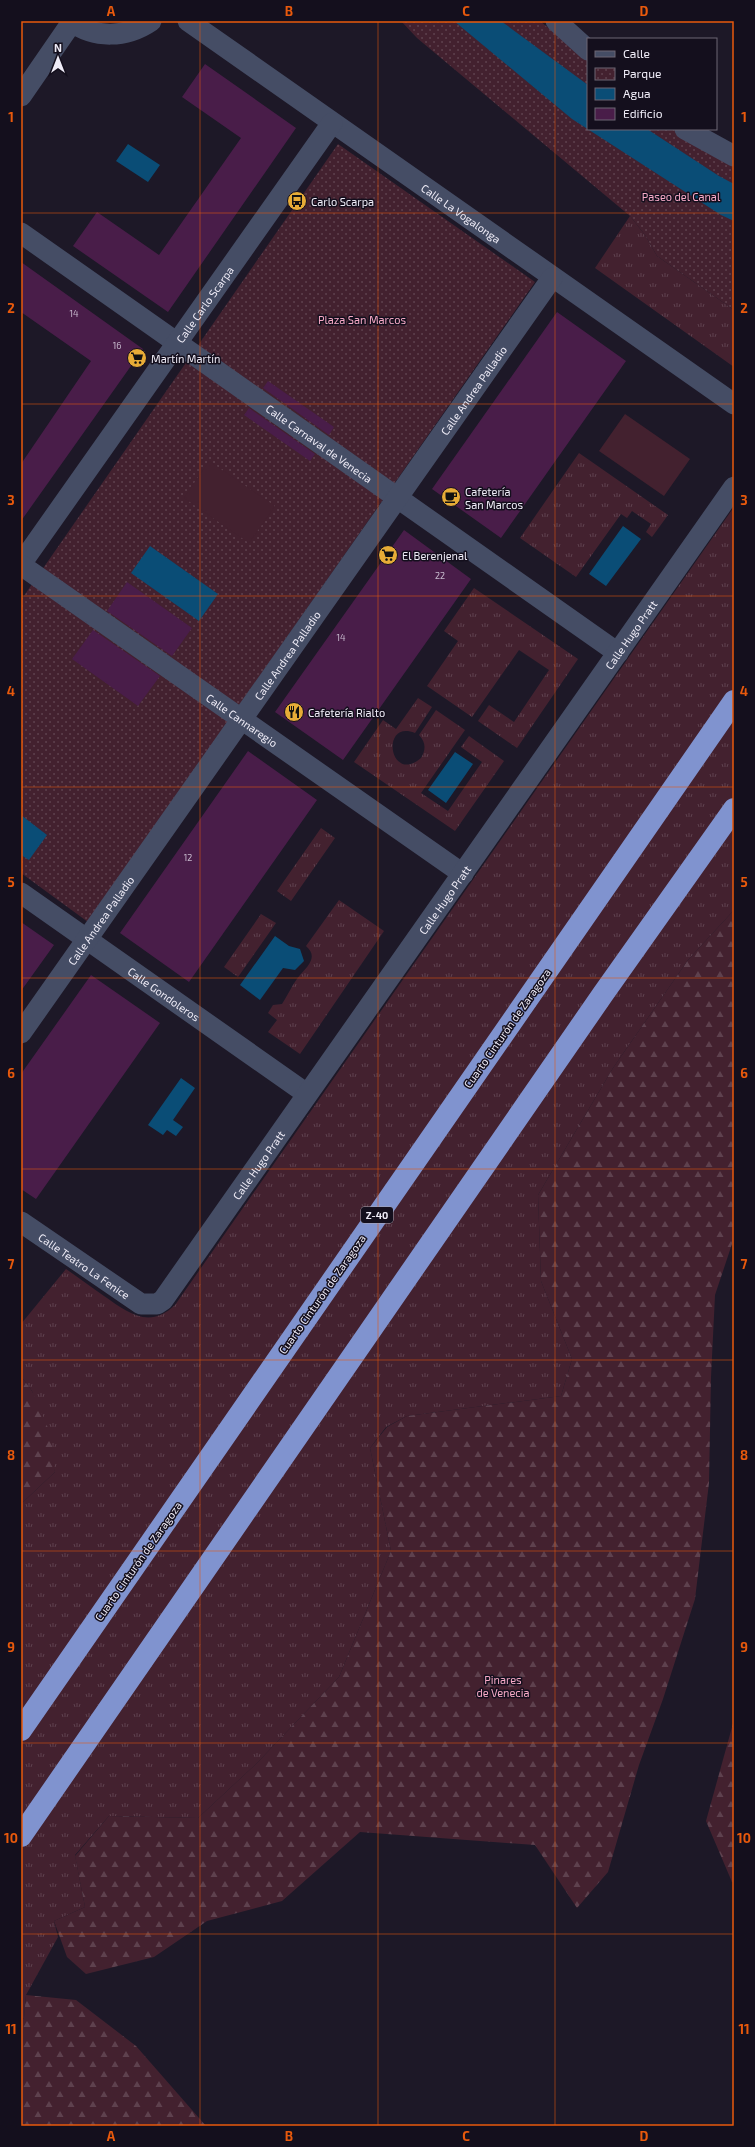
<svg xmlns="http://www.w3.org/2000/svg" width="755" height="2147" viewBox="0 0 755 2147" font-family="'Exo 2',sans-serif">
  <style>
    .grass { fill: url(#grass-tufts) }
    .forest { fill: url(#forest-firs) }
    .park { fill: url(#park-dots) }
    .pitch { fill: #43212f }
    .water { fill: #0a4d76 }
    .building { fill: #491d49 }
    .lines { fill: none; stroke-linecap: round; stroke-linejoin: round }
    .minor { stroke: #454d65; stroke-width: 21 }
    .highway { stroke: #8093cf; stroke-width: 22 }
    .grid { fill: none; stroke: #e8590c; stroke-width: 1; stroke-opacity: 0.55 }
    .labels { text-anchor: middle; dominant-baseline: central; stroke-width: 3; stroke-linejoin: round; paint-order: stroke }
    .number-label { font-size: 9px; fill: #c6b8cc }
    .shield { fill: #140f1d; stroke: #adaab6; stroke-width: 1 }
    .shield-label { font-size: 10px; font-weight: bold; fill: #efecf7 }
    .park-label { font-size: 11px; fill: #f7aac7; stroke: #140f1d }
    .poi-label { font-size: 11px; fill: #efecf7; stroke: #140f1d; text-anchor: start }
    .street-label { font-size: 11px; fill: #efecf7; stroke: #140f1d }
    .neatline { fill: none; stroke: #e8590c; stroke-width: 1.5 }
    .grid-label { font-size: 13px; text-anchor: middle; font-weight: bold; fill: #e8590c }
  </style>
  <defs>
    <pattern id="grass-tufts" width="24" height="20" patternUnits="userSpaceOnUse"><rect width="24" height="20" fill="#43212f"/><path d="M3 7l-1-3M5 7V3M7 7l1-3M15 17l-1-3M17 17v-4M19 17l1-3" fill="none" stroke="#5e414e"/></pattern>
    <pattern id="forest-firs" width="22" height="20" patternUnits="userSpaceOnUse"><rect width="22" height="20" fill="#43212f"/><path d="M5 1l3.5 6h-7zM16 11l3.5 6h-7z" fill="#5e414e"/></pattern>
    <pattern id="park-dots" width="8" height="8" patternUnits="userSpaceOnUse"><rect width="8" height="8" fill="#43212f"/><path d="M2 2h.1M6 6h.1" fill="none" stroke="#5e414e" stroke-width="1.8" stroke-linecap="round"/></pattern>
  </defs>
  <rect width="100%" height="100%" fill="#1d1827"/>
  <!-- grass -->
  <path class="grass" d="M 630,216 L 645,235 L 657,256 L 734,310 L 734,367 L 595,268 Z
    M 579,453 L 668,515 L 652,537 L 646,532 L 651,524 L 632,511 L 627,518 L 621,514 L 576,577 L 520,538 Z
    M 734,507 L 734,910 L 688,960 L 613,1068 L 538,1195 L 541,1281 L 572,1359 L 561,1396 L 407,1416 L 386,1427 L 370,1448 L 391,1551 L 339,1677 L 257,1763 L 198,1818 L 109,1816 L 75,1855 L 85,1907 L 54,1921 L 58,1937 L 26,1995 L 24,2018 L 21,2022 L 21,1504 L 55,1472 L 32,1391 L 21,1376 L 21,1324 L 66,1269 C 79,1278 91,1287 104,1296 C 127,1312 149,1330 175,1305 Z
    M 474,588 L 578,659 L 517,748 L 478,721 L 489,705 L 514,722 L 549,670 L 519,650 L 472,717 L 427,686 L 458,641 L 444,631 Z
    M 418,698 L 432,707 L 415,733 C 380,719 389,785 421,758 C 426,750 426,742 419,735 L 436,710 L 465,730 L 421,793 L 448,811 L 482,762 L 461,747 L 469,736 L 504,761 L 455,831 L 354,762 L 383,720 L 396,729 Z
    M 321,828 L 335,838 L 291,901 L 277,891 Z
    M 339,900 L 384,931 L 300,1054 L 268,1032 L 277,1020 L 268,1013 L 273,1005 L 282,1004 C 288,995 293,983 300,975 C 307,967 319,957 306,946 Z
    M 261,914 L 276,923 L 238,977 L 224,967 Z"/>
  <!-- forest -->
  <path class="forest" d="M 734,910 L 734,1238 L 715,1295 L 711,1377 L 709,1483 L 695,1599 L 663,1699 L 639,1765 L 608,1872 L 577,1908 L 535,1845 L 360,1832 L 282,1901 L 207,1921 L 154,1957 L 86,1974 L 67,1957 L 54,1921 L 85,1907 L 75,1856 L 109,1816 L 198,1818 L 257,1763 L 339,1677 L 391,1551 L 370,1448 L 387,1427 L 407,1416 L 561,1396 L 572,1359 L 541,1281 L 538,1195 L 613,1068 L 688,960 Z
    M 21,1376 L 32,1391 L 51,1435 L 55,1472 L 21,1504 Z
    M 734,1720 L 734,1883 L 732,1882 L 706,1821 Z
    M 26,1995 L 76,2000 L 136,2046 L 206,2126 L 21,2126 L 21,2022 L 24,2018 Z"/>
  <!-- park -->
  <path class="park" d="M 401,21 L 540,21 L 588,61 L 588,129 L 672,129 L 734,166 L 734,310 L 657,256 L 645,235 L 630,216 L 417,38 Z
    M 338,144 L 535,282 L 88,922 L 21,873 L 21,600 Z"/>
  <!-- pitch -->
  <path class="pitch" d="M 625,414 L 690,459 L 664,496 L 599,451 Z
    M 209,461 L 275,506 L 249,543 L 184,498 Z"/>
  <!-- water -->
  <path class="water" d="M 454,21 L 501,21 L 588,85 L 588,129 L 647,129 L 719,176 L 734,184 L 734,221 L 721,215 L 572,119 Z
    M 128,144 L 160,165 L 148,182 L 116,161 Z
    M 623,526 L 641,539 L 606,586 L 589,574 Z
    M 150,546 L 218,594 L 199,621 L 131,573 Z
    M 455,752 L 473,764 L 446,803 L 428,790 Z
    M 21,815 L 47,835 L 29,860 L 21,855 Z
    M 275,936 L 289,946 L 300,949 L 304,961 L 295,970 L 283,968 L 260,1000 L 240,985 Z
    M 181,1078 L 195,1088 L 173,1120 L 183,1127 L 176,1136 L 167,1130 L 163,1135 L 148,1125 Z"/>
  <!-- building -->
  <path class="building" d="M 205,64 L 296,128 L 168,312 L 73,246 L 97,212 L 159,255 L 241,138 L 182,97 Z
    M 21,262 L 143,349 L 21,521 L 21,464 L 91,361 L 21,312 Z
    M 557,312 L 626,361 L 501,538 L 432,489 Z
    M 268,381 L 334,427 L 329,435 L 263,388 Z
    M 249,408 L 315,454 L 310,461 L 244,415 Z
    M 404,530 L 471,579 L 343,760 L 275,712 Z
    M 127,582 L 192,628 L 172,656 L 107,611 Z
    M 93,630 L 160,676 L 138,706 L 72,659 Z
    M 248,751 L 317,800 L 189,982 L 120,933 Z
    M 21,922 L 54,945 L 21,991 Z
    M 91,975 L 160,1023 L 36,1199 L 21,1189 L 21,1074 Z"/>
  <g class="lines">
    <!-- minor -->
    <g class="minor">
      <path d="M 70,21 C 95,39 126,38 151,21"/>
      <path id="s1" d="M 188,21 L 734,404"/>
      <path d="M 556,21 L 588,50"/>
      <path d="M 21,96 L 72,22"/>
      <path d="M 685,129 L 734,156"/>
      <path id="s2" d="M 21,233 L 618,653"/>
      <path id="s3" d="M 21,564 L 332,123"/>
      <path id="s4" d="M 21,565 L 463,874"/>
      <path id="s5" d="M 21,893 L 307,1094"/>
      <path id="s6" d="M 21,1033 L 552,278"/>
      <path id="s7" d="M 21,1222 L 141,1304 L 157,1304 L 163,1300 L 734,487"/>
    </g>
    <!-- highway -->
    <path class="highway" d="M 21,1730 L 734,701
      M 21,1836 L 603,994 L 734,809"/>
  </g>
  <!-- grid -->
  <path class="grid" d="M 200,21 L 200,2126M 378,21 L 378,2126M 555,21 L 555,2126M 21,213 L 734,213M 21,404 L 734,404M 21,596 L 734,596M 21,787 L 734,787M 21,978 L 734,978M 21,1169 L 734,1169M 21,1360 L 734,1360M 21,1551 L 734,1551M 21,1743 L 734,1743M 21,1934 L 734,1934"/>
  <!-- icons -->
  <defs>
    <g id="bus-disc" transform="scale(1)"><circle r="9.5" fill="#e7ac37" stroke="#140f1d"/><path d="M-5-6H5V4H4V6H2V4H-2V6H-4V4H-5ZM-3.5-4V0h7V-4ZM-3.5 1.2v1.5H-2V1.2ZM2 1.2v1.5H3.5V1.2Z" fill="#111"/></g>
    <g id="supermarket-disc" transform="scale(1)"><circle r="9.5" fill="#e7ac37" stroke="#140f1d"/><path d="M-6-5.5h2.5l.6 2H6L4.5 2H-2.5L-4.4-4H-6ZM-1.5 3.2a1.3 1.3 0 1 0 .1 0ZM3 3.2a1.3 1.3 0 1 0 .1 0Z" fill="#111"/></g>
    <g id="cafe-disc" transform="scale(1)"><circle r="9.5" fill="#e7ac37" stroke="#140f1d"/><path d="M-5.5-4.5H6V0H3Q3 3.5 0 3.5H-2.5Q-5.5 3.5-5.5 0ZM3-3.2v2h1.7v-2ZM-6 4.5H4V6H-6Z" fill="#111"/></g>
    <g id="restaurant-disc" transform="scale(1)"><circle r="9.5" fill="#e7ac37" stroke="#140f1d"/><path d="M-5-6h1v4h1v-4h1v4h1v-4h1v5L-1.5 .5V6h-2V.5L-5-1ZM5-6V6H3V1.5H1.5Q1.5-4 5-6Z" fill="#111"/></g>
  </defs>
  <g fill-rule="evenodd">
    <use href="#bus-disc" x="297" y="201"/>
    <use href="#supermarket-disc" x="137" y="358"/>
    <use href="#cafe-disc" x="451" y="497"/>
    <use href="#supermarket-disc" x="388" y="555"/>
    <use href="#restaurant-disc" x="294" y="712"/>
  </g>
  <g class="labels">
    <!-- number labels -->
    <g class="number-label">
      <text x="74" y="313">14</text>
      <text x="117" y="345">16</text>
      <text x="440" y="575">22</text>
      <text x="341" y="637">14</text>
      <text x="188" y="857">12</text>
    </g>
    <!-- shield labels -->
    <rect class="shield" x="361" y="1207" width="32" height="16" rx="3"/>
    <g class="shield-label">
      <text x="377" y="1215">Z-40</text>
    </g>
    <!-- park labels -->
    <g class="park-label">
      <text x="681" y="196">Paseo del Canal</text>
      <text x="362" y="319">Plaza San Marcos</text>
      <text x="503" y="1679">Pinares<tspan x="503" dy="13">de Venecia</tspan></text>
    </g>
    <!-- poi labels -->
    <g class="poi-label">
      <text x="311" y="201">Carlo Scarpa</text>
      <text x="151" y="358">Martín Martín</text>
      <text x="465" y="491">Cafetería<tspan x="465" dy="13">San Marcos</tspan></text>
      <text x="402" y="555">El Berenjenal</text>
      <text x="308" y="712">Cafetería Rialto</text>
    </g>
    <!-- street labels -->
    <g class="street-label">
      <text stroke="none"><textPath href="#s1" startOffset="334">Calle La Vogalonga</textPath></text>
      <text stroke="none"><textPath href="#s3" startOffset="318">Calle Carlo Scarpa</textPath></text>
      <text stroke="none"><textPath href="#s6" startOffset="786">Calle Andrea Palladio</textPath></text>
      <text stroke="none"><textPath href="#s2" startOffset="365">Calle Carnaval de Venecia</textPath></text>
      <text stroke="none"><textPath href="#s7" startOffset="982">Calle Hugo Pratt</textPath></text>
      <text stroke="none"><textPath href="#s6" startOffset="462">Calle Andrea Palladio</textPath></text>
      <text stroke="none"><textPath href="#s4" startOffset="270">Calle Cannaregio</textPath></text>
      <text stroke="none"><textPath href="#s7" startOffset="658">Calle Hugo Pratt</textPath></text>
      <text stroke="none"><textPath href="#s6" startOffset="138">Calle Andrea Palladio</textPath></text>
      <text stroke="none"><textPath href="#s5" startOffset="175">Calle Gondoleros</textPath></text>
      <text transform="translate(507 1028) rotate(-55)">Cuarto Cinturón de Zaragoza</text>
      <text stroke="none"><textPath href="#s7" startOffset="334">Calle Hugo Pratt</textPath></text>
      <text stroke="none"><textPath href="#s7" startOffset="77">Calle Teatro La Fenice</textPath></text>
      <text transform="translate(322 1294) rotate(-55)">Cuarto Cinturón de Zaragoza</text>
      <text transform="translate(138 1561) rotate(-55)">Cuarto Cinturón de Zaragoza</text>
    </g>
  </g>
  <!-- border -->
  <rect width="755" height="2147" fill="none" stroke="#140f1d" stroke-width="44"/>
  <!-- legend -->
  <rect x="587" y="38" width="130" height="92" fill="#140f1d" stroke="#6c6774"/>
  <rect x="595" y="51" width="20" height="6" fill="#454d65" stroke="#6c6774"/>
  <text x="623" y="58" font-size="12" fill="#efecf7">Calle</text>
  <rect x="595" y="68" width="20" height="12" fill="url(#park-dots)" stroke="#6c6774"/>
  <text x="623" y="78" font-size="12" fill="#efecf7">Parque</text>
  <rect x="595" y="88" width="20" height="12" fill="#0a4d76" stroke="#6c6774"/>
  <text x="623" y="98" font-size="12" fill="#efecf7">Agua</text>
  <rect x="595" y="108" width="20" height="12" fill="#491d49" stroke="#6c6774"/>
  <text x="623" y="118" font-size="12" fill="#efecf7">Edificio</text>
  <!-- north arrow -->
  <g transform="translate(58 58)" stroke="#140f1d" stroke-width="3" paint-order="stroke">
  <path d="M0-3L7 15L0 10L-7 15Z" fill="#efecf7"/>
  <text y="-6" font-size="11" font-weight="bold" text-anchor="middle" fill="#efecf7">N</text>
  </g>
  <rect x="22" y="22" width="711" height="2103" class="neatline"/>
  <g class="grid-label">
    <text x="111" y="16">A</text>
    <text x="289" y="16">B</text>
    <text x="466" y="16">C</text>
    <text x="644" y="16">D</text>
    <text x="11" y="122">1</text>
    <text x="744" y="122">1</text>
    <text x="11" y="313">2</text>
    <text x="744" y="313">2</text>
    <text x="11" y="505">3</text>
    <text x="744" y="505">3</text>
    <text x="11" y="696">4</text>
    <text x="744" y="696">4</text>
    <text x="11" y="887">5</text>
    <text x="744" y="887">5</text>
    <text x="11" y="1078">6</text>
    <text x="744" y="1078">6</text>
    <text x="11" y="1269">7</text>
    <text x="744" y="1269">7</text>
    <text x="11" y="1460">8</text>
    <text x="744" y="1460">8</text>
    <text x="11" y="1652">9</text>
    <text x="744" y="1652">9</text>
    <text x="11" y="1843">10</text>
    <text x="744" y="1843">10</text>
    <text x="11" y="2034">11</text>
    <text x="744" y="2034">11</text>
    <text x="111" y="2141">A</text>
    <text x="289" y="2141">B</text>
    <text x="466" y="2141">C</text>
    <text x="644" y="2141">D</text>
  </g>
</svg>
